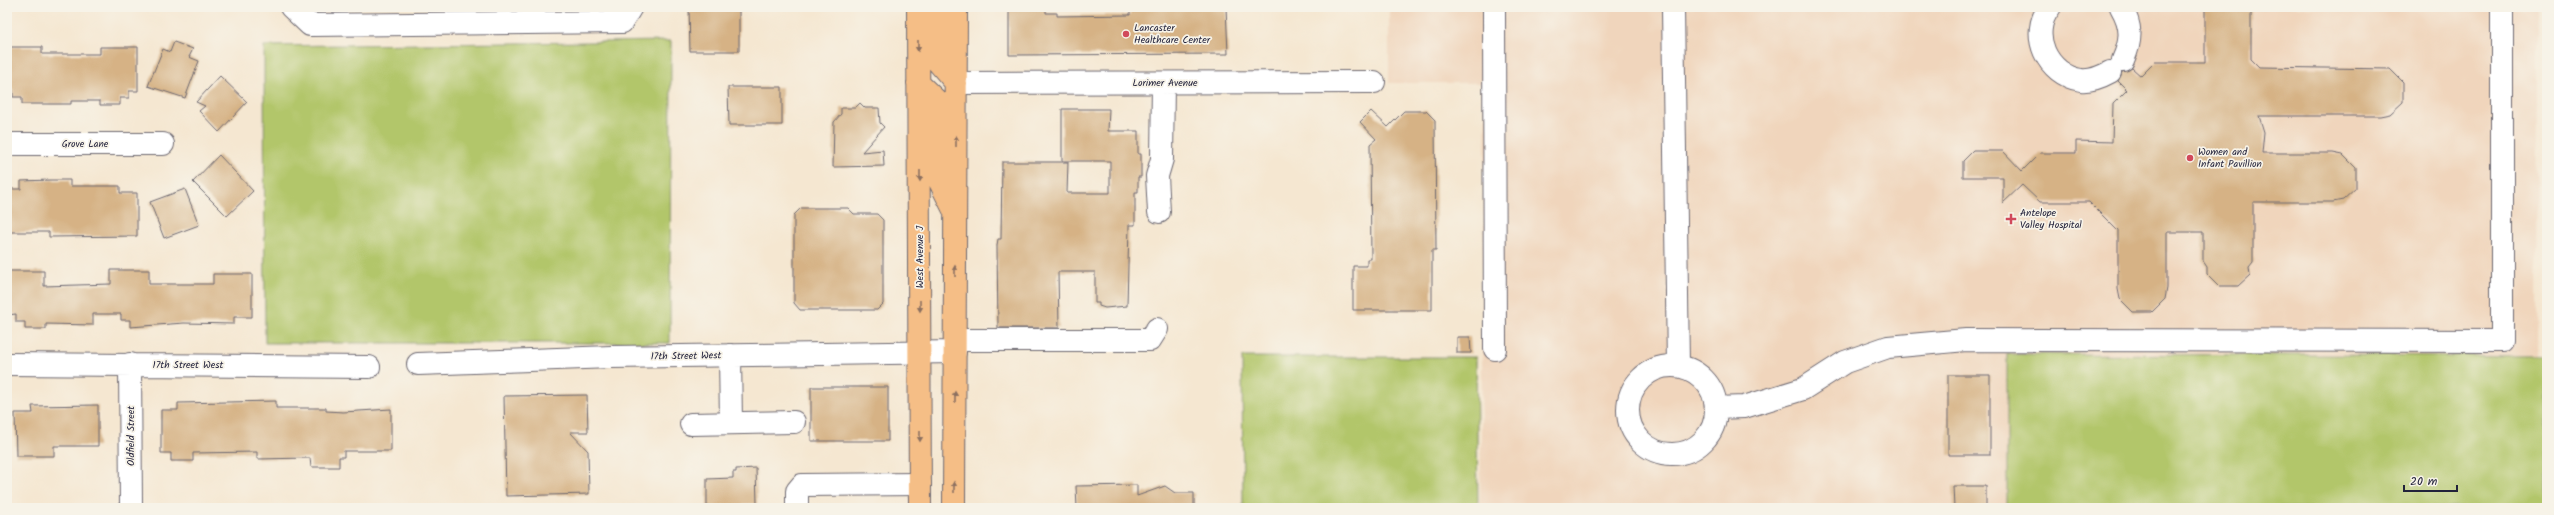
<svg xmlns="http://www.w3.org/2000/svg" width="2554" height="515" viewBox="0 0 2554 515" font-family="Kalam,sans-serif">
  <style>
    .built { fill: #f0d5bc }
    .green { fill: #b2c66b; stroke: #6a7453 }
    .building { fill: #d6b285 }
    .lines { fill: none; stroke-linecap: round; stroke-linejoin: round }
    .minor-casing { stroke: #6c6770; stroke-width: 24 }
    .major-casing { stroke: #6c6770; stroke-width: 24 }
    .minor { stroke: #fff; stroke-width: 22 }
    .major { stroke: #f5be86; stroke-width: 22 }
    .oneway { fill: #8c7060 }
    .poi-dot { fill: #d1495b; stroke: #f7f3e8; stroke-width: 1.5 }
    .labels { text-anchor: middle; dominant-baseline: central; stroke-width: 3.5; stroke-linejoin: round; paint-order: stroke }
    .poi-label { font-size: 10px; fill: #22223b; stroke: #f7f3e8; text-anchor: start }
    .street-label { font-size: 10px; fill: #22223b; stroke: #f7f3e8 }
  </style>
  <rect width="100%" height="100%" fill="#f7f3e8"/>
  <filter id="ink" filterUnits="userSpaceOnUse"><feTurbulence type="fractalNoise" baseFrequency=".025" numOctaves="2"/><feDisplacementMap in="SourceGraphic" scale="8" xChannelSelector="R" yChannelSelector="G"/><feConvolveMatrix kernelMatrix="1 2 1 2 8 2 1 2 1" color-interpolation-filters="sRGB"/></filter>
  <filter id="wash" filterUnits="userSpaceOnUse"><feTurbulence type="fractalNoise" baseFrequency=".012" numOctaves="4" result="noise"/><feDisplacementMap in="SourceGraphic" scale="16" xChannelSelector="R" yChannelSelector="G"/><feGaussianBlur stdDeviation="0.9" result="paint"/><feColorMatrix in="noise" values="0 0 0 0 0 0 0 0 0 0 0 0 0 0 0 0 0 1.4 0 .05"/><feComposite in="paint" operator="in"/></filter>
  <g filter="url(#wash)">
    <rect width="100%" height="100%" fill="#f5e7d1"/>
    <!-- built -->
    <path class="built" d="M 1389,7 L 2538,7 L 2537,356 L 2007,354 L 2007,508 L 1480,508 L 1486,83 L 1389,83 Z"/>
    <!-- green -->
    <path class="green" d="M 671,41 L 670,343 L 265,343 L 264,46 Z
      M 2007,354 L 2547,356 L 2547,508 L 2007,508 Z
      M 1242,357 L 1476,357 L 1478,508 L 1243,508 Z"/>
    <g id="blocks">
      <!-- building -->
      <path class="building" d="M 689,7 L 739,7 L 739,51 L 690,51 Z
        M 1009,7 L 1046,7 L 1046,13 L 1057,13 L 1057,16 L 1130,15 L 1130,7 L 1226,7 L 1228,54 L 1009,55 Z
        M 2205,7 L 2251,7 L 2251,59 L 2259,67 L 2390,69 L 2403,82 L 2403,102 L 2390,114 L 2380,116 L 2259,116 L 2264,132 L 2262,153 L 2333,153 L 2343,155 L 2356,168 L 2356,188 L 2343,200 L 2333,202 L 2253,202 L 2253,262 L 2249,267 L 2250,275 L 2238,286 L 2219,286 L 2207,274 L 2207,267 L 2203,261 L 2203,232 L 2167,232 L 2167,288 L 2165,299 L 2152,312 L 2133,312 L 2120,299 L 2118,289 L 2118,231 L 2089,202 L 2040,202 L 2022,185 L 2003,203 L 2003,177 L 1963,177 L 1963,161 L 1973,151 L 2003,151 L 2022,171 L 2040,153 L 2076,153 L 2076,141 L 2112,142 L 2113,104 L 2127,90 L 2118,81 L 2122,72 L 2132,68 L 2141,76 L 2155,62 L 2205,62 Z
        M 174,42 L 193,49 L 189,57 L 199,61 L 185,98 L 148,86 L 163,49 L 170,52 Z
        M 7,47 L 42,47 L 42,54 L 100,54 L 100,47 L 138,47 L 138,91 L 129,91 L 129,98 L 120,98 L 120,105 L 100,105 L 100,101 L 71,101 L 71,104 L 22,104 L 22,97 L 13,97 L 13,90 L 7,90 Z
        M 220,76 L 247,102 L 219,132 L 199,111 L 205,106 L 196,102 Z
        M 728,87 L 782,87 L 782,125 L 729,125 Z
        M 860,103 L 865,108 L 879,108 L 880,123 L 884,127 L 862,152 L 883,150 L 884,166 L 833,167 L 834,122 L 841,114 L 841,108 L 855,108 Z
        M 1062,109 L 1109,109 L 1108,131 L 1138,131 L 1138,154 L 1141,154 L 1141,177 L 1138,177 L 1138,192 L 1135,192 L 1135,225 L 1129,225 L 1127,306 L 1105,308 L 1099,306 L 1099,303 L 1095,303 L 1095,272 L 1058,272 L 1059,328 L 998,328 L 997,245 L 998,239 L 1001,239 L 1002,162 L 1068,162 L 1067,193 L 1110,193 L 1110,161 L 1062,161 Z
        M 1371,111 L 1388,127 L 1404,111 L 1426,111 L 1435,120 L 1436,250 L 1432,250 L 1432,310 L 1353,310 L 1353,266 L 1367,266 L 1367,259 L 1371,259 L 1370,144 L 1376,139 L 1360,122 Z
        M 219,155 L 253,191 L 227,216 L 193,182 Z
        M 50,180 L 70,180 L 70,186 L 120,186 L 120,193 L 137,193 L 137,236 L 49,237 L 49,232 L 7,232 L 7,189 L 21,189 L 21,181 Z
        M 185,189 L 199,225 L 164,238 L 150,202 Z
        M 801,208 L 848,208 L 854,214 L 877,214 L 883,220 L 883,304 L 877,310 L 800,310 L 794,303 L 794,215 Z
        M 111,270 L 149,270 L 149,284 L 213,284 L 213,274 L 252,274 L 252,317 L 234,317 L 234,324 L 184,323 L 130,327 L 130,320 L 121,320 L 121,314 L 93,314 L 93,325 L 46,324 L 46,329 L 25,329 L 25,322 L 16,322 L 16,314 L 7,315 L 7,271 L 44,271 L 44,286 L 111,284 Z
        M 1457,337 L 1470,337 L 1471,353 L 1457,353 Z
        M 1948,375 L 1990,375 L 1990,455 L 1948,455 Z
        M 811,387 L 888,387 L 888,441 L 811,441 Z
        M 587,395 L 588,432 L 570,432 L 588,451 L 589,494 L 506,496 L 504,396 Z
        M 276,401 L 276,408 L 326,408 L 326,411 L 343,412 L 391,409 L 391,451 L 344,451 L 344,457 L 339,457 L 339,467 L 311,467 L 310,458 L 257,459 L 257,452 L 193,453 L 193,461 L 171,461 L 171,453 L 161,453 L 161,410 L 178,410 L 178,403 Z
        M 98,405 L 98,446 L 54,446 L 54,456 L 16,456 L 15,413 L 33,413 L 32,406 Z
        M 756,468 L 757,504 L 743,504 L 743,508 L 707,508 L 707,479 L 733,478 L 733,472 L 736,472 L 736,469 Z
        M 1137,485 L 1137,496 L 1165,486 L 1175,493 L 1194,493 L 1194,508 L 1077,508 L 1076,486 Z
        M 1953,486 L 1986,486 L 1986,508 L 1954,508 Z"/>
    </g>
  </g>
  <g filter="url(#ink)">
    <use href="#blocks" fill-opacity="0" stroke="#6c6770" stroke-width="1"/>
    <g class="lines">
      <!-- minor casing -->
      <g class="minor-casing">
        <path id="minor" d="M 291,7 L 310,25 L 622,22 L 631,7
          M 1494,7 L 1495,349
          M 1673,7 L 1678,366
          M 2050,7 C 2028,34 2047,75 2081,80 C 2091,81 2101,77 2110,72
          M 2121,7 C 2132,26 2132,40 2123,60
          M 956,83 L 1374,82
          M 7,144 L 163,144
          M 1159,212 L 1157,176 L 1162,159 L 1163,83
          M 955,340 L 1150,340 L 1157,329
          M 730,355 L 731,423
          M 7,364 L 369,367
          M 130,364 L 131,508
          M 418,364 L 611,357 L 955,352
          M1628 410a44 44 0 1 1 88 0a44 44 0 1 1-88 0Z
          M 1716,408 L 1744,407 L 1803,389 L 1845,362 L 1888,347 L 1966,340 L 2502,341 L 2502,7
          M 691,424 L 794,422
          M 797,506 L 797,491 L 802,485 L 920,484"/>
      </g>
      <!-- major casing -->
      <g class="major-casing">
        <path id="major" d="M 918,7 L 920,508
          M 939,7 L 938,62 L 956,83
          M 918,83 L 940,104 L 940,182 L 954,210
          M 954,508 L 956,7"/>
      </g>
      <!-- minor -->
      <use href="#minor" class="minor"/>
      <!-- major -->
      <use href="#major" class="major"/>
    </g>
    <!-- one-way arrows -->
    <defs><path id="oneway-solid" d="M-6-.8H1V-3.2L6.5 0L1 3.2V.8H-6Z"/></defs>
    <g class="oneway">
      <use href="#oneway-solid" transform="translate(918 46) rotate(90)"/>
      <use href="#oneway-solid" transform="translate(956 141) rotate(-90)"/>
      <use href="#oneway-solid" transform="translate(920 176) rotate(90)"/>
      <use href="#oneway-solid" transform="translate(955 271) rotate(-90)"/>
      <use href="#oneway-solid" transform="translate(920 306) rotate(90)"/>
      <use href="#oneway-solid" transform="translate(955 397) rotate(-90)"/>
      <use href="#oneway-solid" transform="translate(920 436) rotate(90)"/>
      <use href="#oneway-solid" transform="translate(954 487) rotate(-90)"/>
    </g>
  </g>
  <!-- markers -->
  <g class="poi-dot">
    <circle cx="1126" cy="34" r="4"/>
    <circle cx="2190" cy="158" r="4"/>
    <path d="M2009 213h4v4h4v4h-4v4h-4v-4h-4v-4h4z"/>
  </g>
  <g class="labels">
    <!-- poi labels -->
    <g class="poi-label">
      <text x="1134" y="28">Lancaster<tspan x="1134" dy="12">Healthcare Center</tspan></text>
      <text x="2198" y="152">Women and<tspan x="2198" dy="12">Infant Pavillion</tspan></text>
      <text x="2020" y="213">Antelope<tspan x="2020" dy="12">Valley Hospital</tspan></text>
    </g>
    <!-- street labels -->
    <g class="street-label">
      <text x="1165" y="83">Lorimer Avenue</text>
      <text x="85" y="144">Grove Lane</text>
      <text transform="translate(920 257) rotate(-90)">West Avenue J</text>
      <text transform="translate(686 356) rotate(-1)">17th Street West</text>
      <text x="188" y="365">17th Street West</text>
      <text transform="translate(131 436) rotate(-90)">Oldfield Street</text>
    </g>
  </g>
  <!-- margin -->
  <rect width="2554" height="515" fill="none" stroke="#f7f3e8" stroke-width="24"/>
  <!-- scale -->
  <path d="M2404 485v6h53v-6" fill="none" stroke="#22223b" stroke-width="2"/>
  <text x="2410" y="485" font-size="12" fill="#22223b" stroke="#f7f3e8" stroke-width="3" paint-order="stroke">20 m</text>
</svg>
